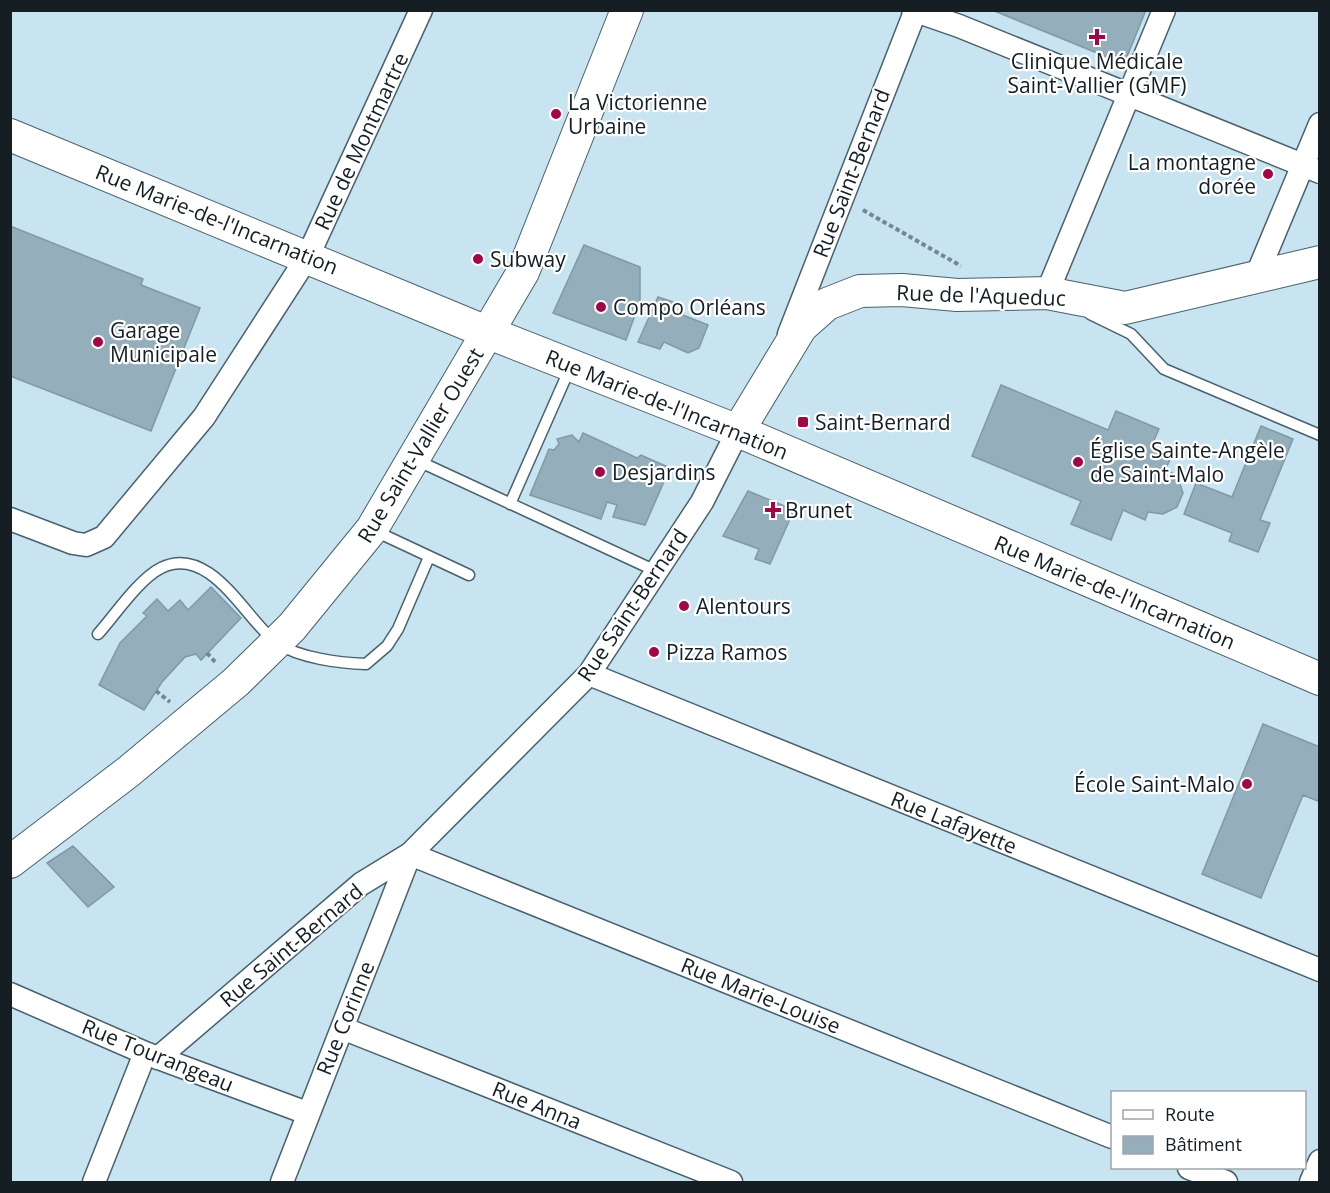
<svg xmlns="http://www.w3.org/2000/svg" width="1330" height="1193" viewBox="0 0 1330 1193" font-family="'Open Sans',sans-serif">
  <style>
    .building { fill: #94afbb; stroke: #7f99a5; stroke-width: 1.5 }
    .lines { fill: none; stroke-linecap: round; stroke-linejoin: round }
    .lane-casing { stroke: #48616c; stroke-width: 13 }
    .street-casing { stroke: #48616c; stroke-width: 25 }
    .secondary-casing { stroke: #48616c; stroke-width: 34 }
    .path { stroke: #748791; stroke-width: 4; stroke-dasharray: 4.5 3; stroke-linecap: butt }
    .lane { stroke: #fff; stroke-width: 10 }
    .street { stroke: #fff; stroke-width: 22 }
    .secondary { stroke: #fff; stroke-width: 32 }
    .poi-dot { fill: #a10646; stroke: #fff; stroke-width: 2 }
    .labels { text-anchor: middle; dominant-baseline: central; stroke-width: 4.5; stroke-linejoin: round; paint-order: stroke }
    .poi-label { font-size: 21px; fill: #141e23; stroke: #fff; text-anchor: start }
    .street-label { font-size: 21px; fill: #141e23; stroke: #fff }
  </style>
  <rect width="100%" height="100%" fill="#c8e4f1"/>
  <!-- building -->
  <path class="building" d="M 992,10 L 1146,10 L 1124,64 Z
    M 10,226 L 143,279 L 141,285 L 200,308 L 151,431 L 10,376 Z
    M 584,245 L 640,267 L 640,301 L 626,340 L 553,313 Z
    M 658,297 L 673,302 L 670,310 L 708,325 L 699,348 L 688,353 L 664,342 L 660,349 L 638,342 Z
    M 1001,385 L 1108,430 L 1116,411 L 1159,429 L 1151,447 L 1172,456 L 1166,468 L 1178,478 L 1183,493 L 1177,507 L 1163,514 L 1148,512 L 1145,520 L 1123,510 L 1111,540 L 1071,524 L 1081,501 L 972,456 Z
    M 1261,426 L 1293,439 L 1260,520 L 1270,523 L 1258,552 L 1229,541 L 1232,533 L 1184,514 L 1196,483 L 1232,497 Z
    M 583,433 L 637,458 L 641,455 L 670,468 L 645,525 L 613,517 L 617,505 L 607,502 L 601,519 L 530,495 L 549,449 L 554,450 L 559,444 L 557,439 L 572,435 L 579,442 Z
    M 748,491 L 794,510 L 770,564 L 755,559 L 759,549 L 723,536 Z
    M 211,587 L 241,618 L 201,660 L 196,654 L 185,657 L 162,682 L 144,710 L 99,685 L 120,643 L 147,616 L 143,613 L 157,599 L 168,611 L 180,600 L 188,610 Z
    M 1263,724 L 1320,747 L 1320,802 L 1303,795 L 1261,898 L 1202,874 Z
    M 73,846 L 114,887 L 88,907 L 47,863 Z"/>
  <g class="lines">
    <!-- lane casing -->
    <g class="lane-casing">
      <path id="lane" d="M 1090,314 L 1131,334 L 1164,369 L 1320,435
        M 416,460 L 656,571
        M 510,504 L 570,368
        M 375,531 L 469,575
        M 98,634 C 115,615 139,579 161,568 C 211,543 247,622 277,643 C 299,658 339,663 366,664 L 387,646 L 398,629 L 429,557"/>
    </g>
    <!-- street casing -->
    <g class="street-casing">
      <path id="street" d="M 913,10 L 959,26 L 1320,172
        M 1256,277 L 1320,124
        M 1047,293 L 1164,10
        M 789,334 L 915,12
        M 10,519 L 73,543 L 86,545 L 104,537 L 204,417 L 308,256 L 421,10
        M 589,674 L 1320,970
        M 410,854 L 1112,1137
        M 10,994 L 145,1053 L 307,1113
        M 342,1028 L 731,1182
        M 158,1058 L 361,884 L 410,854 L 589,674 L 702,502 L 738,431
        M 1189,1168 L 1226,1182
        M 94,1182 L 145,1053
        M 282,1182 L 410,854
        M 1311,1182 L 1320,1161"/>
    </g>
    <!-- secondary casing -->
    <g class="secondary-casing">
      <path id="secondary" d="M 10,135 L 489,333 L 738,431 L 1320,679
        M 738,431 L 801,327 L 827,304 L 860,291 L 902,290 L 957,295 L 1047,293 L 1125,308 L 1320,262
        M 10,862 L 128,772 L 236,682 L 292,627 L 372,529 L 523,272 L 627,10"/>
    </g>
    <!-- path -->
    <path class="path" d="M 863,210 L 961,266
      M 207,653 L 217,664
      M 156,691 L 170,702"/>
    <!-- lane -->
    <use href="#lane" class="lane"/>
    <!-- street -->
    <use href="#street" class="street"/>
    <!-- secondary -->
    <use href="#secondary" class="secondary"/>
  </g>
  <!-- markers -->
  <g class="poi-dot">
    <path d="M1094 28h6v6h6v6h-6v6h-6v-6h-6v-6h6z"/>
    <circle cx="556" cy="114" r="6"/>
    <circle cx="1268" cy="174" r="6"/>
    <circle cx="478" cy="259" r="6"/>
    <circle cx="601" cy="307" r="6"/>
    <circle cx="98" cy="342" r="6"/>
    <rect x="797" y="416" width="12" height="12" rx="3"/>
    <circle cx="1078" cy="462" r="6"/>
    <circle cx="600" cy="472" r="6"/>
    <path d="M770 501h6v6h6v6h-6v6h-6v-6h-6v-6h6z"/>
    <circle cx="684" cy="606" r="6"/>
    <circle cx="654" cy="652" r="6"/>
    <circle cx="1247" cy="784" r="6"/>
  </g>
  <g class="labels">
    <!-- poi labels -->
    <g class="poi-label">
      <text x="1097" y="61" text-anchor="middle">Clinique Médicale<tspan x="1097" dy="24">Saint-Vallier (GMF)</tspan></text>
      <text x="568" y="102">La Victorienne<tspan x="568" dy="24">Urbaine</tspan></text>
      <text x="1256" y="162" text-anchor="end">La montagne<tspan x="1256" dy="24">dorée</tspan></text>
      <text x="490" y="259">Subway</text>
      <text x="613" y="307">Compo Orléans</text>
      <text x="110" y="330">Garage<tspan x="110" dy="24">Municipale</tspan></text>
      <text x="815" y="422">Saint-Bernard</text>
      <text x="1090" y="450">Église Sainte-Angèle<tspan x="1090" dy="24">de Saint-Malo</tspan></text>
      <text x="612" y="472">Desjardins</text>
      <text x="785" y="510">Brunet</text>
      <text x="696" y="606">Alentours</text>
      <text x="666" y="652">Pizza Ramos</text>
      <text x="1235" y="784" text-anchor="end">École Saint-Malo</text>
    </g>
    <!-- street labels -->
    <g class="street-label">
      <text transform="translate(361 141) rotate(-65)">Rue de Montmartre</text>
      <text transform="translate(851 173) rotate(-69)">Rue Saint-Bernard</text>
      <text transform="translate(217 219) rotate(22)">Rue Marie-de-l'Incarnation</text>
      <text transform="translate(981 295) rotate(2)">Rue de l'Aqueduc</text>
      <text transform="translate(667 404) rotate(22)">Rue Marie-de-l'Incarnation</text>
      <text transform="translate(420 445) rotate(-59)">Rue Saint-Vallier Ouest</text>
      <text transform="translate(1115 592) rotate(23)">Rue Marie-de-l'Incarnation</text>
      <text transform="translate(632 605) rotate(-56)">Rue Saint-Bernard</text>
      <text transform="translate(954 822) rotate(22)">Rue Lafayette</text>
      <text transform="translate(291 945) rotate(-40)">Rue Saint-Bernard</text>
      <text transform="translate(761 995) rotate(22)">Rue Marie-Louise</text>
      <text transform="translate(345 1018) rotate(-68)">Rue Corinne</text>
      <text transform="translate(158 1055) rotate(22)">Rue Tourangeau</text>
      <text transform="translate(537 1105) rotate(22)">Rue Anna</text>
    </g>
  </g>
  <!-- border -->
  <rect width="1330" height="1193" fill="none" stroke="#141e23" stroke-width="24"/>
  <!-- legend -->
  <rect x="1111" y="1091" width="195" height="78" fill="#ffffff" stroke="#a1a5a7" stroke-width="1.5"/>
  <rect x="1123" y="1110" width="30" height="9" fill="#ffffff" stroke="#a1a5a7" stroke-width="1.5"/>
  <text x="1165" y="1121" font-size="18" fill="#141e23">Route</text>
  <rect x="1123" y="1136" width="30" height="18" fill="#94afbb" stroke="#a1a5a7" stroke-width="1.5"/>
  <text x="1165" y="1151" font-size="18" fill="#141e23">Bâtiment</text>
</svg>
